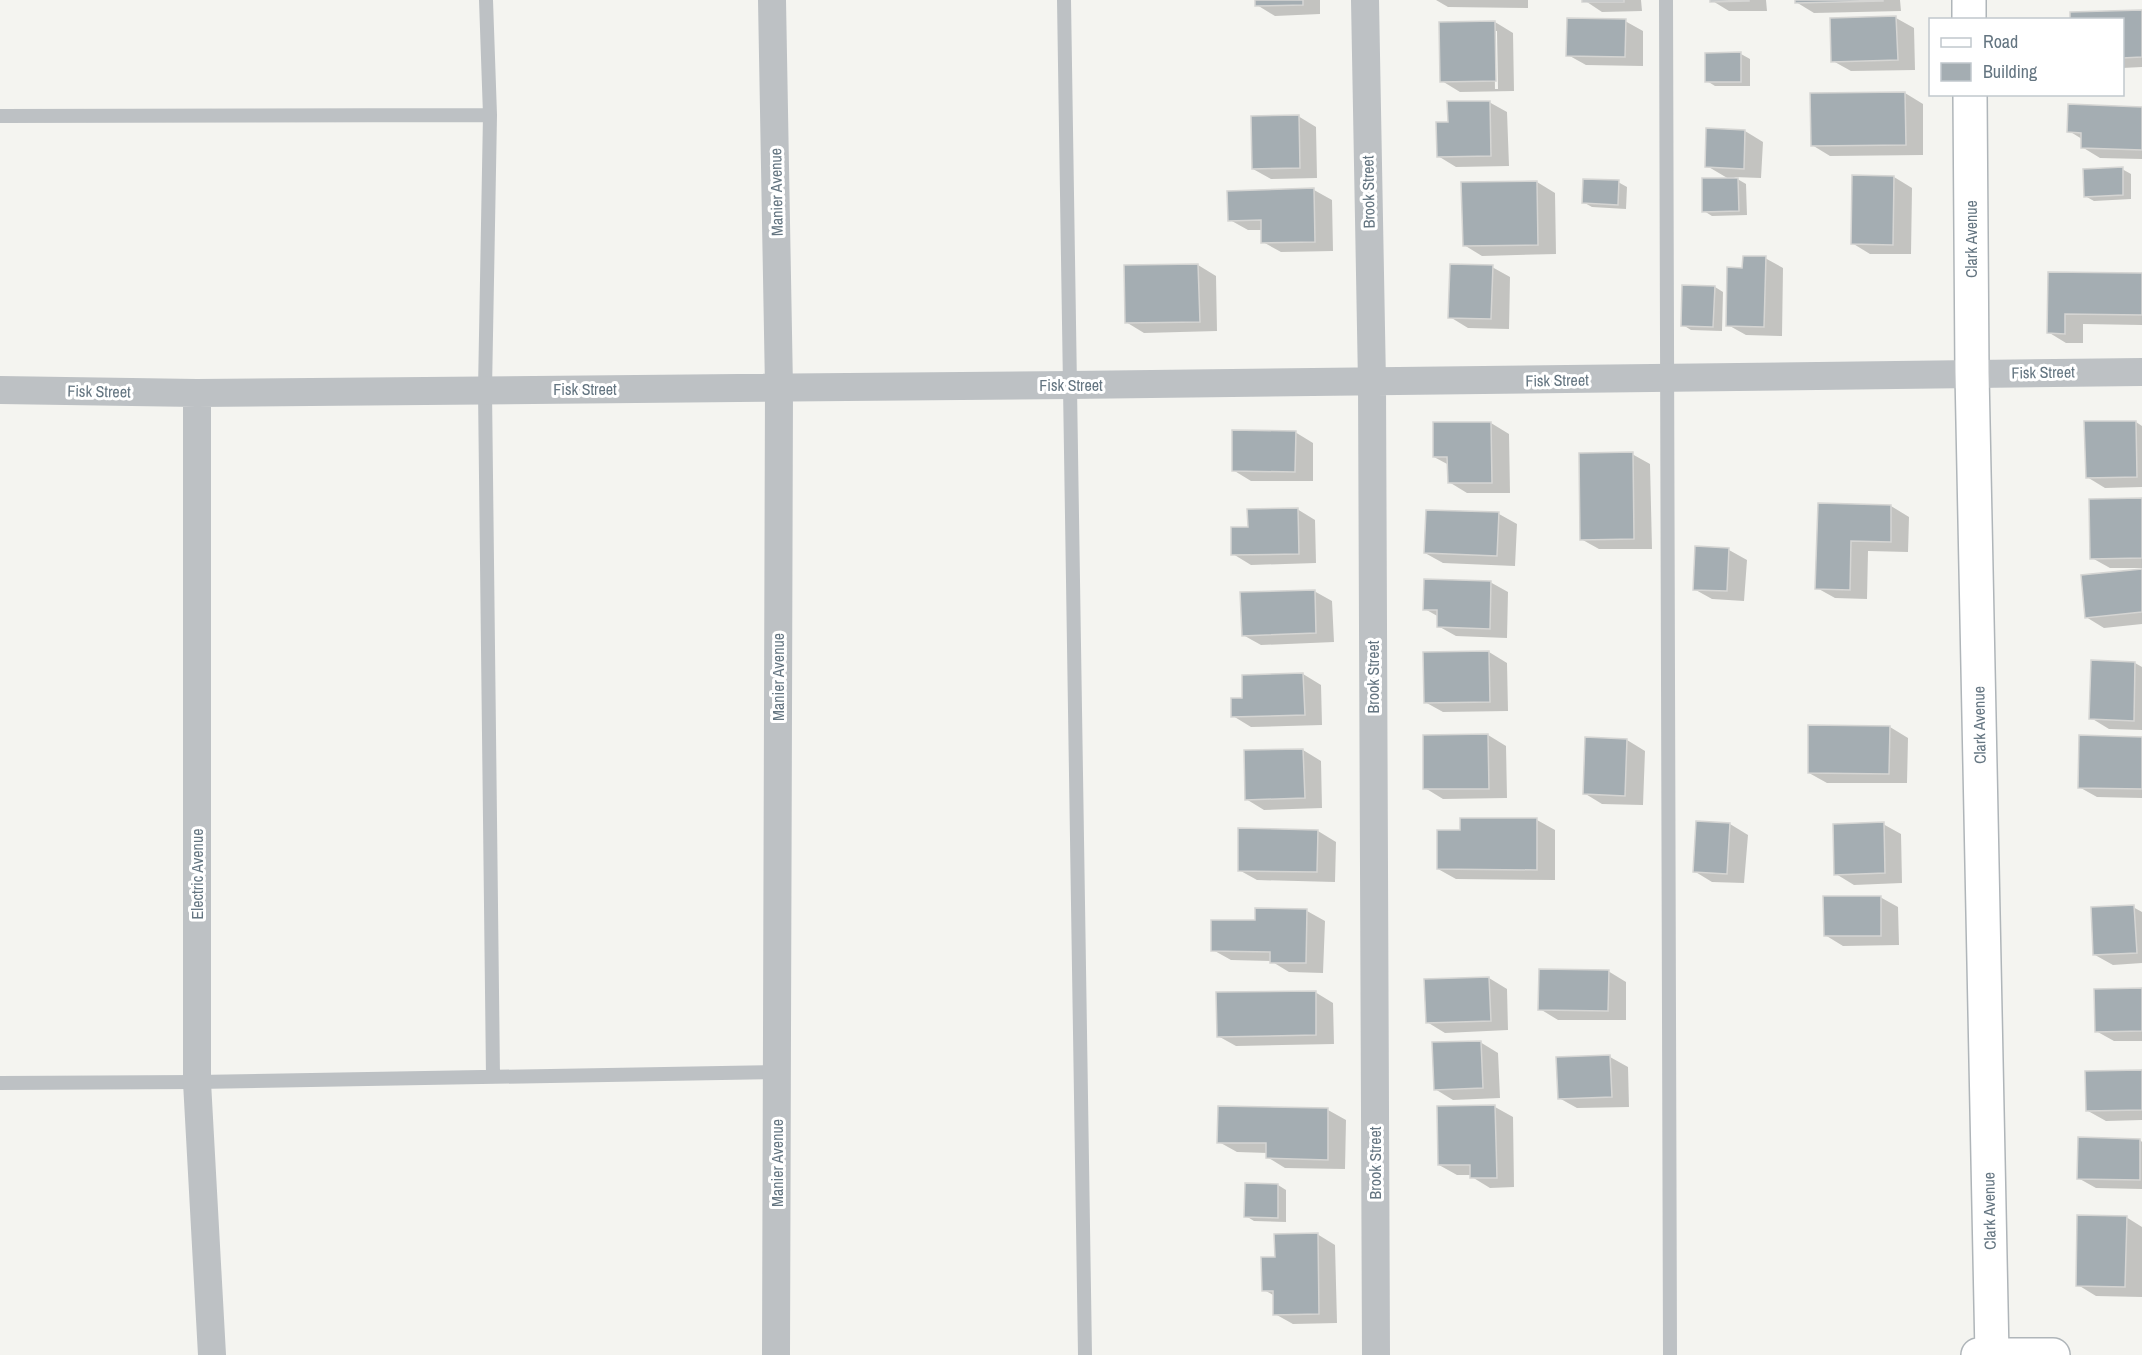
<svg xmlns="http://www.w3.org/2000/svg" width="2142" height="1355" viewBox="0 0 2142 1355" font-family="'Archivo Narrow',sans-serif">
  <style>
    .shadow { fill: #0003; fill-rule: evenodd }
    .building { fill: #a4adb2; stroke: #d5d5d3; stroke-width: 1.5 }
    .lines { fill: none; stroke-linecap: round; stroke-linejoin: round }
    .secondary-casing { stroke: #afb5b9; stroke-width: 36 }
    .lane { stroke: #bdc1c4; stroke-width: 14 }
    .street { stroke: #bdc1c4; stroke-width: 28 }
    .secondary { stroke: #fff; stroke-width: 33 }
    .labels { text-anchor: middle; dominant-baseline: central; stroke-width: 6; stroke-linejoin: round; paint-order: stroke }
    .street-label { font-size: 16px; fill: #647581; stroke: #fff }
  </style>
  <rect width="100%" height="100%" fill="#f4f4f0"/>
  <!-- shadow -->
  <path class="shadow" d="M 1257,0 L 1320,0 L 1320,14 L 1275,16 L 1257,5 Z
    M 1436,0 L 1528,0 L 1528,8 L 1448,7 Z
    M 1584,0 L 1641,0 L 1642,11 L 1602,12 Z
    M 1711,0 L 1766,0 L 1767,11 L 1729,11 Z
    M 1796,0 L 1900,0 L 1901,11 L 1814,13 L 1796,2 Z
    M 2142,12 L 2142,67 L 2122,68 L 2122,20 Z
    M 1896,18 L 1914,28 L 1915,70 L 1851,71 L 1833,61 Z
    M 1625,21 L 1643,31 L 1643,66 L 1586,65 L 1568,55 Z
    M 1495,22 L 1513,33 L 1514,91 L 1460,92 L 1442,81 L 1441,23 ZM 1494,31 L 1497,31 L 1498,89 L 1495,89 Z
    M 1707,54 L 1741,54 L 1750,59 L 1750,86 L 1715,86 L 1707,81 Z
    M 1905,93 L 1923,104 L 1923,155 L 1830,156 L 1812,145 Z
    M 1489,102 L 1507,112 L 1509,166 L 1456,167 L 1438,156 L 1449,123 Z
    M 2142,108 L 2142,159 L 2100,158 L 2082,147 L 2082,139 L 2069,131 Z
    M 1298,116 L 1316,127 L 1317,178 L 1271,179 L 1253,169 Z
    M 1745,131 L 1763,142 L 1761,178 L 1734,177 L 1746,184 L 1747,215 L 1712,216 L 1704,211 L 1729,179 L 1707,166 Z
    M 2122,169 L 2131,174 L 2131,199 L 2094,201 L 2085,196 Z
    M 1894,177 L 1912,188 L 1911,254 L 1870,254 L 1852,243 Z
    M 1537,182 L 1555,193 L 1556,254 L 1482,256 L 1464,245 Z
    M 1618,182 L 1627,187 L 1626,209 L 1592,207 L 1583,202 Z
    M 1314,190 L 1332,200 L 1333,251 L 1281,252 L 1263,242 L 1262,230 L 1248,230 L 1230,220 Z
    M 1765,258 L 1783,268 L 1782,336 L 1746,335 L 1728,325 Z
    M 1198,265 L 1216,276 L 1217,331 L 1144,333 L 1126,322 Z
    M 1492,267 L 1510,277 L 1509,329 L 1468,328 L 1450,317 Z
    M 2049,273 L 2142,274 L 2142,325 L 2083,324 L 2083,343 L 2066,343 L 2048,332 Z
    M 1715,287 L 1723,292 L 1722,331 L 1691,330 L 1683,325 Z
    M 2136,422 L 2142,426 L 2142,487 L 2105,488 L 2087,477 Z
    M 1491,423 L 1509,434 L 1510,493 L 1467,493 L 1449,482 L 1449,465 L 1434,457 Z
    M 1295,432 L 1313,443 L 1313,481 L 1251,481 L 1233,470 Z
    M 1632,454 L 1650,464 L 1652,549 L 1599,549 L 1581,539 Z
    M 2142,500 L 2142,568 L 2110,568 L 2092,558 Z
    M 1819,504 L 1891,506 L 1909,517 L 1908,552 L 1868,551 L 1867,599 L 1835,598 L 1817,588 Z
    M 1297,509 L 1315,520 L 1316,563 L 1251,565 L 1233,554 L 1249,528 Z
    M 1499,514 L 1517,524 L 1515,566 L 1443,563 L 1425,553 Z
    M 1729,550 L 1747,560 L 1744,601 L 1712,599 L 1694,589 Z
    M 2142,571 L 2142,624 L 2104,628 L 2086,617 Z
    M 1490,582 L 1508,592 L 1507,638 L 1456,636 L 1438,626 L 1439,617 L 1425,609 Z
    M 1314,591 L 1332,601 L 1334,642 L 1261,645 L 1243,635 Z
    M 1489,652 L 1507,663 L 1508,711 L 1443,712 L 1425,702 Z
    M 2092,662 L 2135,663 L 2142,667 L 2142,730 L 2109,729 L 2091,718 Z
    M 1303,674 L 1321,685 L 1322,725 L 1251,727 L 1233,716 L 1244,699 Z
    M 1890,727 L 1908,738 L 1907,783 L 1827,783 L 1809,773 Z
    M 1488,735 L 1506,746 L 1507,798 L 1443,799 L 1425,788 Z
    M 2142,738 L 2142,798 L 2097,797 L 2079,787 Z
    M 1627,740 L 1645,751 L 1643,805 L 1602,804 L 1584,793 Z
    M 1303,750 L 1321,761 L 1322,808 L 1264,810 L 1246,799 L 1245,752 Z
    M 1537,820 L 1555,830 L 1555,880 L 1456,879 L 1438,869 L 1462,831 Z
    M 1730,824 L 1748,835 L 1744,883 L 1712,882 L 1694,871 Z
    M 1883,824 L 1901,834 L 1902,883 L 1854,885 L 1836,874 Z
    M 1318,831 L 1336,842 L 1335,882 L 1257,880 L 1239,870 Z
    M 1880,897 L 1898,907 L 1899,945 L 1843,946 L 1825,935 Z
    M 2133,907 L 2142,912 L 2142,963 L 2113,965 L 2095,955 Z
    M 1307,911 L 1325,921 L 1323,973 L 1289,972 L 1271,961 L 1231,960 L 1213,950 L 1256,922 Z
    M 1608,971 L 1626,982 L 1626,1020 L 1558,1020 L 1540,1009 Z
    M 1489,978 L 1507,989 L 1508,1030 L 1445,1033 L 1427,1022 Z
    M 2142,990 L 2142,1041 L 2114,1041 L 2096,1031 Z
    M 1315,992 L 1333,1003 L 1334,1044 L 1236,1046 L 1218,1036 Z
    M 1480,1042 L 1498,1053 L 1500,1098 L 1453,1100 L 1435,1089 Z
    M 1610,1057 L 1628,1067 L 1629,1107 L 1577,1108 L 1559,1098 Z
    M 2142,1071 L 2142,1120 L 2106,1121 L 2088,1111 Z
    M 1495,1107 L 1513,1117 L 1514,1187 L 1490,1188 L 1472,1177 L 1472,1175 L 1457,1175 L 1439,1165 L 1438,1108 Z
    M 1328,1110 L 1346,1120 L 1345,1169 L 1285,1168 L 1267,1157 L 1268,1153 L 1237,1152 L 1219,1142 Z
    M 2140,1140 L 2142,1142 L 2142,1189 L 2096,1188 L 2078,1178 Z
    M 1278,1185 L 1286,1190 L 1286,1222 L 1254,1221 L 1246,1216 Z
    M 2126,1217 L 2142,1227 L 2142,1297 L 2096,1296 L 2078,1285 Z
    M 1317,1234 L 1335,1245 L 1337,1323 L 1293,1324 L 1275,1314 L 1275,1296 L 1264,1290 L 1276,1258 Z"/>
  <!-- building -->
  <path class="building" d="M 1255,0 L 1303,0 L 1303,5 L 1255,6 Z
    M 1582,0 L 1624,0 L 1624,2 L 1582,2 Z
    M 1710,0 L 1749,0 L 1749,1 L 1710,2 Z
    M 1795,0 L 1883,0 L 1883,1 L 1795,3 Z
    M 2142,10 L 2142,57 L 2122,58 L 2122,20 L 2070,20 L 2070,12 Z
    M 1896,16 L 1898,60 L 1831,62 L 1830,18 Z
    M 1567,18 L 1626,19 L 1625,57 L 1566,56 Z
    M 1495,21 L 1496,81 L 1440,82 L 1439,22 Z
    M 1741,52 L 1741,82 L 1705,82 L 1705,53 Z
    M 1905,92 L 1906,145 L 1811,146 L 1810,93 Z
    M 1447,101 L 1490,101 L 1491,156 L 1437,157 L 1436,122 L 1448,122 Z
    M 2068,104 L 2142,107 L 2142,150 L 2081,148 L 2081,133 L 2067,132 Z
    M 1299,115 L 1300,168 L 1252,169 L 1251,116 Z
    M 1706,128 L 1745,130 L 1744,169 L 1705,167 Z
    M 2123,167 L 2123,195 L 2084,197 L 2083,169 Z
    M 1852,175 L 1894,176 L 1893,245 L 1851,244 Z
    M 1702,178 L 1738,178 L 1739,211 L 1702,212 Z
    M 1583,179 L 1619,180 L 1618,205 L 1582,203 Z
    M 1537,181 L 1538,245 L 1463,246 L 1461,182 Z
    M 1314,188 L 1315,242 L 1261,243 L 1261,220 L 1228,221 L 1227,191 Z
    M 1743,256 L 1766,256 L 1764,327 L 1726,326 L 1727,267 L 1742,268 Z
    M 1198,264 L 1200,322 L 1125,323 L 1124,265 Z
    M 1450,264 L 1493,265 L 1491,319 L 1448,318 Z
    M 2048,272 L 2142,273 L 2142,315 L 2065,314 L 2065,334 L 2047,333 Z
    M 1682,285 L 1715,286 L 1713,327 L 1681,326 Z
    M 2084,421 L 2136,421 L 2137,477 L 2086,478 Z
    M 1433,422 L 1491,422 L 1492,483 L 1448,483 L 1447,457 L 1433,457 Z
    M 1232,430 L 1296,431 L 1295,472 L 1232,471 Z
    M 1633,452 L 1634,539 L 1580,540 L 1579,453 Z
    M 2142,498 L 2142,558 L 2090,559 L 2089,499 Z
    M 1818,503 L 1891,505 L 1891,542 L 1851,541 L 1850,590 L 1815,589 Z
    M 1298,508 L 1299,554 L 1231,555 L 1231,527 L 1248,527 L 1247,509 Z
    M 1426,510 L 1499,512 L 1497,556 L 1424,553 Z
    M 1695,546 L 1729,548 L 1727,591 L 1693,590 Z
    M 2142,569 L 2142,612 L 2085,618 L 2081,575 Z
    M 1424,579 L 1491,581 L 1490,629 L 1437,627 L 1437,610 L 1423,610 Z
    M 1315,590 L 1316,633 L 1242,636 L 1240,592 Z
    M 1489,651 L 1490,702 L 1424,703 L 1423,652 Z
    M 2091,660 L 2135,662 L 2134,721 L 2089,719 Z
    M 1303,673 L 1305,715 L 1231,717 L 1231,698 L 1242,698 L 1242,675 Z
    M 1808,725 L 1890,726 L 1889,774 L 1808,773 Z
    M 1488,734 L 1489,789 L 1423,789 L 1423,735 Z
    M 2079,735 L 2142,737 L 2142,789 L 2078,788 Z
    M 1585,737 L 1627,739 L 1625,796 L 1583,794 Z
    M 1303,749 L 1305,798 L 1245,800 L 1244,750 Z
    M 1460,818 L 1537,818 L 1537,870 L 1437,869 L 1437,830 L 1460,830 Z
    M 1696,821 L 1730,823 L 1727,874 L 1693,872 Z
    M 1884,822 L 1885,873 L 1834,875 L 1833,824 Z
    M 1238,828 L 1318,830 L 1317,872 L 1238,871 Z
    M 1823,896 L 1881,896 L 1881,936 L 1824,936 Z
    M 2134,905 L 2137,953 L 2093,955 L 2091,907 Z
    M 1255,908 L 1307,909 L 1306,963 L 1270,963 L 1270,952 L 1211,951 L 1211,920 L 1255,920 Z
    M 1539,969 L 1609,970 L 1608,1011 L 1538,1010 Z
    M 1489,977 L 1491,1021 L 1426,1023 L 1424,979 Z
    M 2142,988 L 2142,1031 L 2095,1032 L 2094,989 Z
    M 1316,991 L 1316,1035 L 1217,1037 L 1216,992 Z
    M 1481,1041 L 1483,1088 L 1434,1090 L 1432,1042 Z
    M 1610,1055 L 1612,1097 L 1558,1099 L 1556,1057 Z
    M 2142,1070 L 2142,1110 L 2086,1111 L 2085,1071 Z
    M 1495,1105 L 1497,1178 L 1470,1178 L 1470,1165 L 1438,1165 L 1437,1106 Z
    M 1218,1106 L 1328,1108 L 1328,1160 L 1266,1158 L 1266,1143 L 1217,1143 Z
    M 2078,1137 L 2140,1139 L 2140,1180 L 2077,1179 Z
    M 1245,1183 L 1278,1184 L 1278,1218 L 1244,1217 Z
    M 2077,1215 L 2127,1216 L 2125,1287 L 2076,1286 Z
    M 1318,1233 L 1319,1314 L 1273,1315 L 1273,1291 L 1262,1291 L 1261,1257 L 1275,1257 L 1274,1234 Z"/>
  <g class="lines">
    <!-- secondary casing -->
    <g class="secondary-casing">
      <path id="secondary" d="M 1969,0 L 1969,20
        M 1970,94 L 1972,373 L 1992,1355
        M 1978,1355 L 2053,1355"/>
    </g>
    <!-- lane -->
    <path class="lane" d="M 486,0 L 490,115 L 485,390 L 493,1077
      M 1064,0 L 1085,1355
      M 1666,0 L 1670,1355
      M 0,116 L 490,115
      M 0,1083 L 197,1082 L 777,1072"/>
    <!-- street -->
    <path class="street" d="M 772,0 L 779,388 L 776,1355
      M 1365,0 L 1372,383 L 1376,1355
      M 0,390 L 197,393 L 1071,385 L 2142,372
      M 197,393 L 197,1082 L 212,1355"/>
    <!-- secondary -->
    <use href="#secondary" class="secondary"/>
  </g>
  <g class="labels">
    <!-- street labels -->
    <g class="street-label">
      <text transform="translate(776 192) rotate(-91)">Manier Avenue</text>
      <text transform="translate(1368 192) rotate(-91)">Brook Street</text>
      <text transform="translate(1971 239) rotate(-90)">Clark Avenue</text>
      <text transform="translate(2043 372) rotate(-1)">Fisk Street</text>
      <text transform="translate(1557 380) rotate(-1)">Fisk Street</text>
      <text x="1071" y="385">Fisk Street</text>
      <text x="585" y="389">Fisk Street</text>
      <text transform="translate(99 391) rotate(1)">Fisk Street</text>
      <text transform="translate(778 677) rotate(-90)">Manier Avenue</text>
      <text transform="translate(1373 677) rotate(-90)">Brook Street</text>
      <text transform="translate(1979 725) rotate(-91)">Clark Avenue</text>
      <text transform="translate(197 874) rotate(-90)">Electric Avenue</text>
      <text transform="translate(777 1163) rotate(-90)">Manier Avenue</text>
      <text transform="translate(1375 1163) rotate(-90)">Brook Street</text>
      <text transform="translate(1989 1211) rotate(-91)">Clark Avenue</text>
    </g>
  </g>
  <!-- legend -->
  <rect x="1929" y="18" width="195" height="78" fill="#ffffff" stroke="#c1c8cd" stroke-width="1.5"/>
  <rect x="1941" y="38" width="30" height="9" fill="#ffffff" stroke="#c1c8cd" stroke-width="1.5"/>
  <text x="1983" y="48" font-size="18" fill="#647581">Road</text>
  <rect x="1941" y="63" width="30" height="18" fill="#a4adb2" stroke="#c1c8cd" stroke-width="1.5"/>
  <text x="1983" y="78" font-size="18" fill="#647581">Building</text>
</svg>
